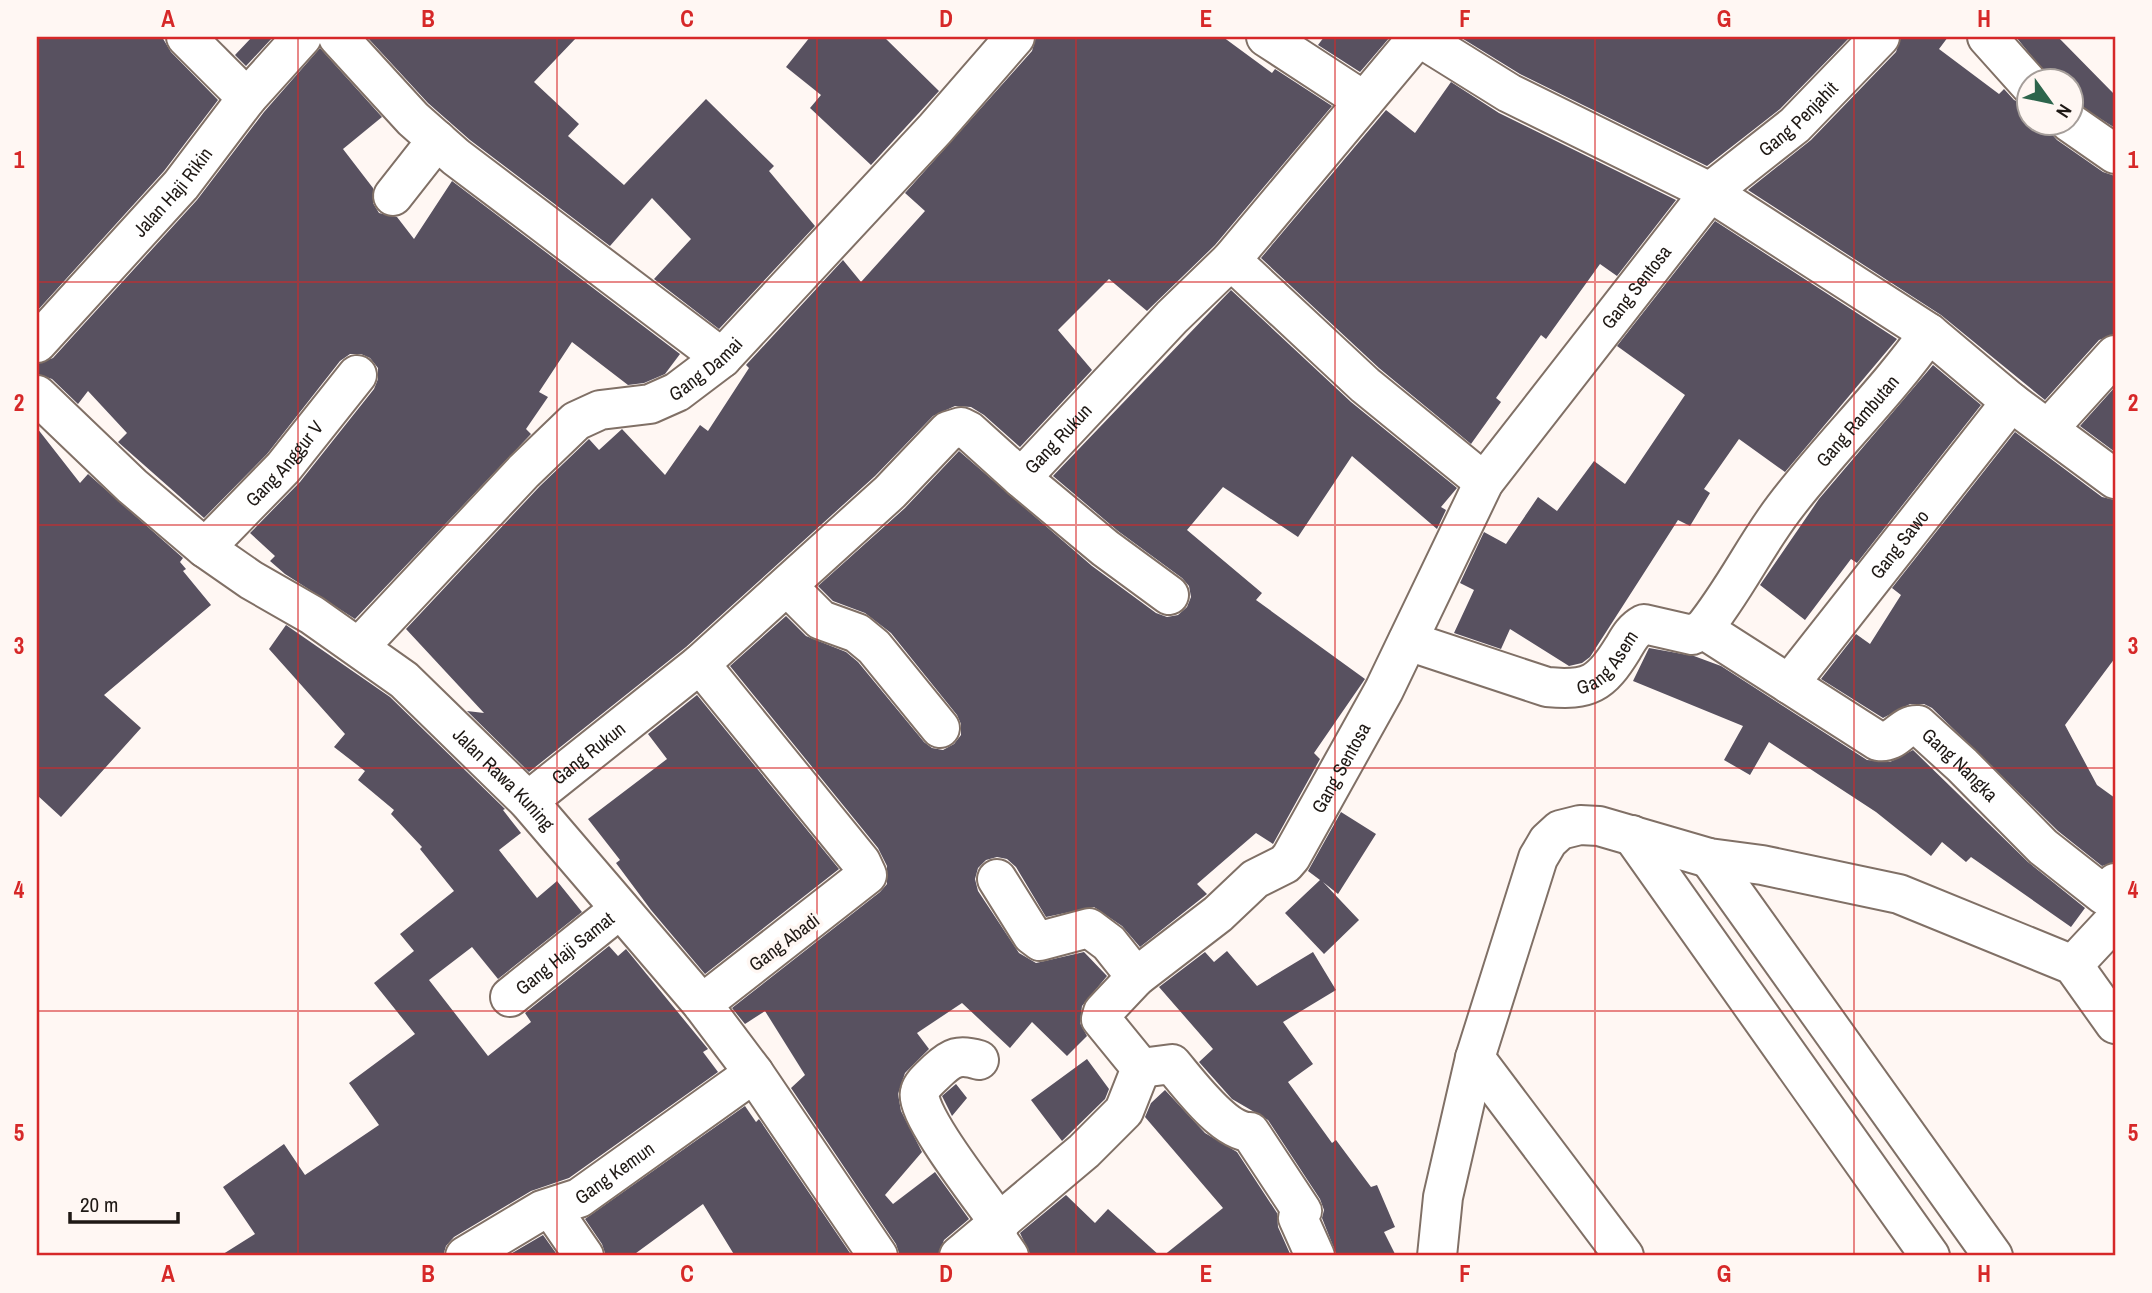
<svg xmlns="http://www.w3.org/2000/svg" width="2152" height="1293" viewBox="0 0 2152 1293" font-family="'Archivo Narrow',sans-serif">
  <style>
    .building { fill: #585160 }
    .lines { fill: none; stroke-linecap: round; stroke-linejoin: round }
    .minor-casing { stroke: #807066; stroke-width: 42 }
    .minor { stroke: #fff; stroke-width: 38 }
    .grid { fill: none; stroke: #d62828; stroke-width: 2; stroke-opacity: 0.55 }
    .labels { text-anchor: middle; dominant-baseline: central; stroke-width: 7; stroke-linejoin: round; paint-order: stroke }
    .street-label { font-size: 19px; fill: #1f1915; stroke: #fff7f3 }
    .neatline { fill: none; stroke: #d62828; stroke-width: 2.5 }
    .grid-label { font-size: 23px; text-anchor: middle; font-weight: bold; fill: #d62828 }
  </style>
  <rect width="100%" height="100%" fill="#fff7f3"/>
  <!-- building -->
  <path class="building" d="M 37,37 L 162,37 L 171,52 L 218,100 L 164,171 L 37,311 Z
    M 252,37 L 273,37 L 246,66 L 235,55 Z
    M 367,37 L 577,37 L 534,82 L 579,124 L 568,136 L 624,185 L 706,99 L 774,166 L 769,171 L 815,226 L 719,329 L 654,279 L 691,239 L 652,198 L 610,246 L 470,140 L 428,103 Z
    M 810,37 L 884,37 L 939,91 L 871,165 L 810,108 L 821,95 L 786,67 Z
    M 1036,37 L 1223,37 L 1272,73 L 1275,69 L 1332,106 L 1215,245 L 1147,311 L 1109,279 L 1058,330 L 1092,370 L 1020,447 L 984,415 L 971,407 L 955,406 L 933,416 L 875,476 L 686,647 L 529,772 L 467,711 L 484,713 L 406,629 L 540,486 L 589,439 L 599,450 L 622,429 L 665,475 L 700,425 L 708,431 L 749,368 L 746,365 L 843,260 L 861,282 L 925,211 L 905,193 L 1032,51 Z
    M 1324,37 L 1390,37 L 1360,72 L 1318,45 Z
    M 1460,37 L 1850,37 L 1780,109 L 1707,166 L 1520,74 Z
    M 1901,37 L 1948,37 L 1939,49 L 1999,94 L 2004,89 L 2014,100 L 2029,106 L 2029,122 L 2048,122 L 2050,132 L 2057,140 L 2103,172 L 2115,176 L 2115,334 L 2099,340 L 2045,400 L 1941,315 L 1748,190 L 1811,140 L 1896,52 Z
    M 2016,37 L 2058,37 L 2115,95 L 2115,128 L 2071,100 L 2071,80 L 2051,80 Z
    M 320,48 L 382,117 L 343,149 L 373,188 L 373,203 L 379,213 L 397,217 L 414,239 L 452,181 L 680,354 L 665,374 L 644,383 L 628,385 L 572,342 L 539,392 L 548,397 L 526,429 L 531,434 L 355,619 L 285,574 L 270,561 L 275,556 L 250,533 L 300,482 L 374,389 L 378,379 L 378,368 L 370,358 L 361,354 L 350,354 L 340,361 L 267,454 L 204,518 L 118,442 L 127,433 L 88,391 L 78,404 L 52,379 L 37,374 L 37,364 L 53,358 L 197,200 L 264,112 Z
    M 1451,82 L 1499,113 L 1676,200 L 1617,276 L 1600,264 L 1546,339 L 1541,335 L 1496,398 L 1501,402 L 1471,444 L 1379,368 L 1261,258 L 1386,110 L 1415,133 Z
    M 1715,221 L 1897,339 L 1785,472 L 1739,439 L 1704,489 L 1710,493 L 1690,526 L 1678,520 L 1590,657 L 1582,663 L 1569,666 L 1510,629 L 1501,649 L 1454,633 L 1474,590 L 1460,583 L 1484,532 L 1506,544 L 1538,497 L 1557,511 L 1594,461 L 1625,484 L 1685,395 L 1617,346 Z
    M 1231,290 L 1351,402 L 1457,488 L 1441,507 L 1446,510 L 1437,529 L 1352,456 L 1298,537 L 1223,487 L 1187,530 L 1262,593 L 1256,600 L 1365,679 L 1314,753 L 1320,759 L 1273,844 L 1256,833 L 1197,884 L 1207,894 L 1140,947 L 1122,926 L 1094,907 L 1046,917 L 1016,867 L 1007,859 L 997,857 L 986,860 L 978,868 L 975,879 L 978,891 L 1019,953 L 1036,963 L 1084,952 L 1107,976 L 1082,1006 L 1080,1023 L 1087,1036 L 1067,1056 L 1032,1022 L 1010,1048 L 962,1003 L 917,1033 L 929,1049 L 905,1073 L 898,1094 L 901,1111 L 922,1152 L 885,1195 L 893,1204 L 935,1172 L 969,1219 L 944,1240 L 938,1256 L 900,1256 L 896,1244 L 791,1088 L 805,1075 L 765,1011 L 745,1024 L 732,1008 L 880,892 L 887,884 L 887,866 L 878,848 L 730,666 L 786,616 L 806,636 L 846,652 L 858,662 L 924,742 L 932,748 L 943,750 L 954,744 L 961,735 L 961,724 L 957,715 L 891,633 L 865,613 L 833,601 L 818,586 L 905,508 L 959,451 L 1092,566 L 1156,613 L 1167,617 L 1178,615 L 1187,607 L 1191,597 L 1189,586 L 1182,578 L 1118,531 L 1053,476 Z
    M 1933,365 L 1981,405 L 1857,563 L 1851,559 L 1805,620 L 1760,585 L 1819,499 Z
    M 2115,387 L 2115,452 L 2080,426 Z
    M 37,428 L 80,483 L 88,474 L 183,558 L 180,562 L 186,569 L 183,571 L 211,605 L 104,695 L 141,728 L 61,817 L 37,795 Z
    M 2015,432 L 2102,497 L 2115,500 L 2115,658 L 2065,725 L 2097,785 L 2115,798 L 2115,862 L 2102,866 L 2058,831 L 1932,708 L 1924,704 L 1910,704 L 1883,718 L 1821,679 L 1856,634 L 1870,644 L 1901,595 L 1892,588 Z
    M 286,625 L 390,697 L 505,809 L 503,810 L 521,833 L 499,850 L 537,898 L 557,881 L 582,912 L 498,979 L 472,947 L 429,980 L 488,1056 L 531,1022 L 525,1013 L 609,946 L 618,956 L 626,949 L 708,1049 L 703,1052 L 718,1072 L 569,1178 L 531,1191 L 454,1237 L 446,1246 L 443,1256 L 220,1256 L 255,1234 L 223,1187 L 284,1144 L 305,1175 L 379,1125 L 349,1083 L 415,1034 L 374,983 L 414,951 L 400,934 L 454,891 L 420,849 L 422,847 L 391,814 L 394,810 L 358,780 L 365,771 L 334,747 L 345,734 L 269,649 Z
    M 1649,648 L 1694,656 L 1721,666 L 1867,760 L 1890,762 L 1913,750 L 2028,862 L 2085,908 L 2071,927 L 1971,857 L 1966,862 L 1942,842 L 1931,856 L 1876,812 L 1769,742 L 1750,775 L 1724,760 L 1743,726 L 1633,681 Z
    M 697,695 L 839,869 L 705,974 L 651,910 L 616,863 L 620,860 L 588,819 L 667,759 L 648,734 Z
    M 1341,812 L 1376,834 L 1338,894 L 1323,882 L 1359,920 L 1324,954 L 1285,913 L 1320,880 L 1308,871 Z
    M 1227,951 L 1257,986 L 1313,952 L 1336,990 L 1283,1022 L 1313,1064 L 1288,1082 L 1332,1143 L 1336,1140 L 1371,1187 L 1377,1185 L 1395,1227 L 1384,1232 L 1396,1256 L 1337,1256 L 1322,1218 L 1324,1210 L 1320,1199 L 1268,1120 L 1232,1099 L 1199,1062 L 1213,1049 L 1159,987 L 1205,952 L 1214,962 Z
    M 1087,1059 L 1109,1089 L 1105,1099 L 1062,1141 L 1031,1100 Z
    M 956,1084 L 967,1098 L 952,1116 L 942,1096 Z
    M 1165,1090 L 1205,1133 L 1237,1152 L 1277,1213 L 1278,1227 L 1291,1256 L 1163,1256 L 1223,1208 L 1145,1117 L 1151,1103 Z
    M 745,1106 L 756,1122 L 759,1119 L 852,1256 L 735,1256 L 703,1204 L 632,1256 L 606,1256 L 602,1244 L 585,1219 Z
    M 1066,1195 L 1095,1223 L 1108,1209 L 1160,1256 L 1031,1256 L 1020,1233 Z
    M 543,1235 L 558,1256 L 507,1256 Z"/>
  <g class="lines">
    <!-- minor casing -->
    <g class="minor-casing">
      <g id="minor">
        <path d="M 186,37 L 247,98"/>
        <path d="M 338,37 L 413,119 L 456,157 L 722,358"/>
        <path d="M 1266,37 L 1364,101"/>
        <path d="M 1419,37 L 1509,93 L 1710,192 L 1929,333 L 2011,402 L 2115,479"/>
        <path d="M 1987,37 L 2030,85"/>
        <path d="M 2069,122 L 2115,154"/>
        <path d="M 393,196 L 437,140"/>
        <path d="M 1231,260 L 1365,385 L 1484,482"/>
        <path id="s1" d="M 37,343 L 181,185 L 247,98 L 302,37"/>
        <path id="s2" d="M 37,395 L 132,486 L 205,548 L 251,580 L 312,615 L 404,680 L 528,801 L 702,1004 L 754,1073 L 878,1256"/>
        <path d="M 2049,428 L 2115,355"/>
        <path d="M 1021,478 L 1105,548 L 1169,595"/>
        <path id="s3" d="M 205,548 L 283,468 L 357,375"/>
        <path d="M 787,586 L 821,620 L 857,633 L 874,647 L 940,728"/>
        <path id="s4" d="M 1703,629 L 1878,741 C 1897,744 1901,724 1918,725 L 1962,765 L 2043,847 L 2104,895 L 2115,883"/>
        <path id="s5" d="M 1408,641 L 1547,687 C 1589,691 1601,684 1623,648 C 1629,638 1633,630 1644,624 L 1692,635 L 1703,629 C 1734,591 1755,546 1784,508 C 1830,447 1885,395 1929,333"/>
        <path id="s6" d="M 360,646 L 524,471 L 576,421 L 600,410 L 650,404 L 677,392 L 722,358 L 935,129 L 1015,37"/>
        <path d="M 700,664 L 861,862 L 867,875 L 702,1004"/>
        <path id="s7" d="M 1789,684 L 2011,402"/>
        <path id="s8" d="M 528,801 L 700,664 L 890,492 L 948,431 L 961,427 L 969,431 L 1021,478 L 1172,317 L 1231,260 L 1418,37"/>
        <path d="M 1632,835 L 1930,1256"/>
        <path d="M 1709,858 L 1993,1256"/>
        <path d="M 997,879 L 1032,935 L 1040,941 L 1089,928 L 1109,943 L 1136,977"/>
        <path d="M 2073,965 L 2115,920"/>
        <path id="s9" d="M 510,997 L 620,909"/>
        <path d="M 1475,1058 L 1624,1256"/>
        <path d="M 979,1060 C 959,1054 952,1057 937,1071 C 931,1077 922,1084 920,1092 C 913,1112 985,1202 1000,1224"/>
        <path d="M 1141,1068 L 1172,1064 C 1188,1083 1224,1132 1250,1132 L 1302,1211 L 1298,1218 L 1315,1256"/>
        <path d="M 551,1208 L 584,1256"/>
        <path d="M 991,1230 L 1009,1256"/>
        <path id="s10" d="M 465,1256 L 542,1210 L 579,1198 L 754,1073"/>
        <path id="s11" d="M 959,1256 L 1084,1151 L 1124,1111 L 1141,1068 L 1101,1019 L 1103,1012 L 1136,977 L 1218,914 L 1255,879 L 1285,864 L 1291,857 L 1384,690 L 1484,482 L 1710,192 L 1795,125 L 1880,37"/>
        <path d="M 1437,1256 L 1443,1197 L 1475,1058 L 1538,858 L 1548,841 L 1560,830 L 1580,825 L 1599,826 L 1709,858 L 1762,865 L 1899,894 L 2073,965 L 2115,1024"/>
      </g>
    </g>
    <!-- minor -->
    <use href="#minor" class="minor"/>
  </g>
  <!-- grid -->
  <path class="grid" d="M 298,37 L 298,1256M 557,37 L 557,1256M 817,37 L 817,1256M 1076,37 L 1076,1256M 1335,37 L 1335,1256M 1595,37 L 1595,1256M 1854,37 L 1854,1256M 37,282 L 2115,282M 37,525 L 2115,525M 37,768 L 2115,768M 37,1011 L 2115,1011"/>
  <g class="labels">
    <!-- street labels -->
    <g class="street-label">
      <text stroke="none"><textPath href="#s11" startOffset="1486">Gang Penjahit</textPath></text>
      <text stroke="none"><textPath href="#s1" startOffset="203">Jalan Haji Rikin</textPath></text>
      <text stroke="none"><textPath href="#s11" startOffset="1251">Gang Sentosa</textPath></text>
      <text stroke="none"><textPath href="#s6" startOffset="455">Gang Damai</textPath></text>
      <text stroke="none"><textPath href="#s5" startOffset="593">Gang Rambutan</textPath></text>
      <text stroke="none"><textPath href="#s8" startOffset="707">Gang Rukun</textPath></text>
      <text stroke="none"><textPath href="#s3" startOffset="116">Gang Anggur V</textPath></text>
      <text stroke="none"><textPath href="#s7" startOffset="178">Gang Sawo</textPath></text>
      <text stroke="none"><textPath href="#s5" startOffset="217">Gang Asem</textPath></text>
      <text stroke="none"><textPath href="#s8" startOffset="77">Gang Rukun</textPath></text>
      <text stroke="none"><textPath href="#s4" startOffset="310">Gang Nangka</textPath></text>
      <text stroke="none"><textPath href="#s11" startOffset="684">Gang Sentosa</textPath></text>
      <text stroke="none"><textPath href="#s2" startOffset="607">Jalan Rawa Kuning</textPath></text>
      <text transform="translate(784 942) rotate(-37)">Gang Abadi</text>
      <text stroke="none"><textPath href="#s9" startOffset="70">Gang Haji Samat</textPath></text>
      <text stroke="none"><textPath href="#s10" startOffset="172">Gang Kemun</textPath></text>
    </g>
  </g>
  <!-- border -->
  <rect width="2152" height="1293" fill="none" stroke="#fff7f3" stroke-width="77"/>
  <!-- north arrow -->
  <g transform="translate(2050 102) rotate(123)"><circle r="33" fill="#fff7f3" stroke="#a59e9a" stroke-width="2"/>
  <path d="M0-5L12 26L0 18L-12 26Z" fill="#2d654c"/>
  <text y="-10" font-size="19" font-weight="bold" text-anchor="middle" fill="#1f1915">N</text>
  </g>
  <!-- scale -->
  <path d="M70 1212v10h108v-10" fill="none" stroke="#1f1915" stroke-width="3.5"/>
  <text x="80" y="1212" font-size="21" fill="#1f1915" stroke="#fff7f3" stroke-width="5" paint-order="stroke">20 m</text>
  <rect x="38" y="38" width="2076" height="1216" class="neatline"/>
  <g class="grid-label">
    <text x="168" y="27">A</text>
    <text x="428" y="27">B</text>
    <text x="687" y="27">C</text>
    <text x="946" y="27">D</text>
    <text x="1206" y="27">E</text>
    <text x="1465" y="27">F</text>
    <text x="1724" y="27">G</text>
    <text x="1984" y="27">H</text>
    <text x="19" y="168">1</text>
    <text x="2133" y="168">1</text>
    <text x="19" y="411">2</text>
    <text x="2133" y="411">2</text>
    <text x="19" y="654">3</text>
    <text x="2133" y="654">3</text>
    <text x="19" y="898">4</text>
    <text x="2133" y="898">4</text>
    <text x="19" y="1141">5</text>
    <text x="2133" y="1141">5</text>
    <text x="168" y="1282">A</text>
    <text x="428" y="1282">B</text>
    <text x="687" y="1282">C</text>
    <text x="946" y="1282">D</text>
    <text x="1206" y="1282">E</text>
    <text x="1465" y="1282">F</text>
    <text x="1724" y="1282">G</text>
    <text x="1984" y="1282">H</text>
  </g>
</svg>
